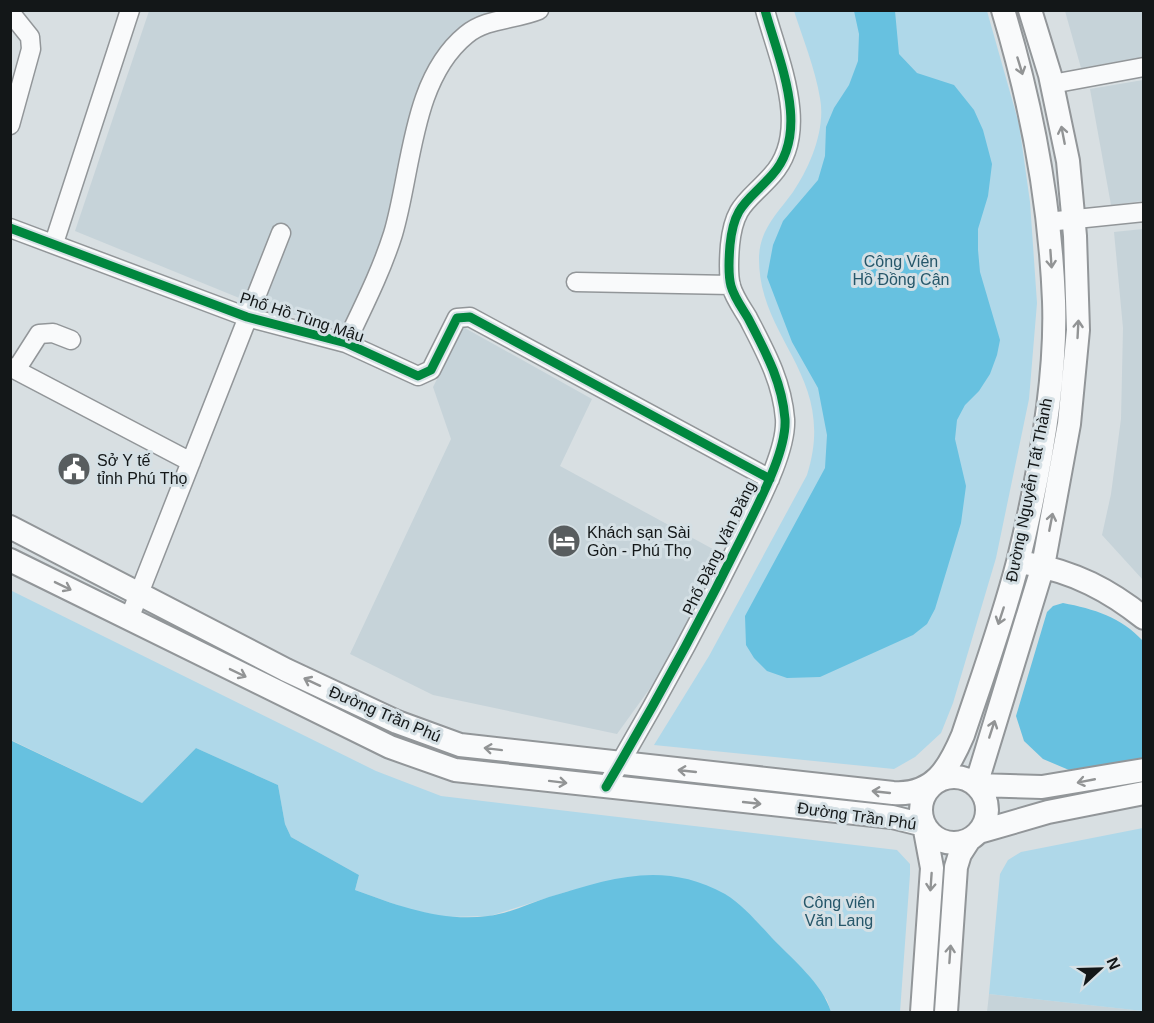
<svg xmlns="http://www.w3.org/2000/svg" width="1154" height="1023" viewBox="0 0 1154 1023" font-family="Arial,sans-serif">
  <style>
    .built { fill: #c6d3d9 }
    .park { fill: #afd8e9 }
    .water { fill: #67c1e0 }
    .lines { fill: none; stroke-linecap: round; stroke-linejoin: round }
    .minor-casing { stroke: #929699; stroke-width: 21 }
    .major-casing { stroke: #929699; stroke-width: 26 }
    .minor { stroke: #f9fafb; stroke-width: 18 }
    .major { stroke: #f9fafb; stroke-width: 22 }
    .cycleway-casing { stroke: #d5e0e5; stroke-width: 13 }
    .cycleway { stroke: #00873e; stroke-width: 9 }
    .oneway { stroke: #929495 }
    .labels { text-anchor: middle; dominant-baseline: central; stroke-width: 6; stroke-linejoin: round; paint-order: stroke }
    .park-label { font-size: 16px; fill: #26576a; stroke: #d5e0e5 }
    .street-label { font-size: 16px; fill: #131718; stroke: #d5e0e5 }
    .poi-label { font-size: 16px; fill: #131718; stroke: #d5e0e5; text-anchor: start }
  </style>
  <rect width="100%" height="100%" fill="#d8dfe2"/>
  <!-- built -->
  <path class="built" d="M 149,11 L 523,11 L 453,40 L 392,215 L 347,329 L 254,304 L 75,231 Z
    M 1065,11 L 1143,11 L 1143,57 L 1081,68 Z
    M 1143,80 L 1143,201 L 1111,205 L 1090,89 Z
    M 1143,229 L 1144,229 L 1143,580 L 1102,535 L 1111,494 L 1121,419 L 1123,328 L 1114,232 Z
    M 463,327 L 592,399 L 560,466 L 722,554 L 661,673 L 617,734 L 433,695 L 350,654 L 451,439 L 433,387 Z
    M 989,994 L 1144,1011 L 1143,1012 L 987,1012 Z"/>
  <!-- park -->
  <path class="park" d="M 794,11 L 987,11 L 1019,124 L 1030,202 L 1037,303 L 1029,399 L 996,558 L 953,703 L 941,733 L 915,757 L 894,769 L 654,745 L 709,656 L 807,475 C 838,377 759,341 759,259 C 759,230 777,214 793,192 C 810,167 826,129 820,98 C 815,68 803,39 794,11 Z
    M 10,590 L 376,771 L 441,796 L 897,850 L 910,864 L 910,874 L 900,1012 L 831,1012 L 827,1000 L 815,985 L 752,917 L 726,895 L 569,891 L 490,916 L 446,917 L 411,910 L 355,890 L 359,875 L 291,837 L 285,824 L 278,785 L 196,748 L 142,803 L 11,740 Z
    M 1143,828 L 1143,1011 L 989,994 L 1000,874 L 1008,860 L 1021,852 Z"/>
  <!-- water -->
  <path class="water" d="M 854,11 L 895,11 L 899,54 L 917,73 L 954,85 L 974,110 L 983,130 L 992,164 L 988,196 L 978,229 L 978,250 L 980,272 L 1000,340 L 997,355 L 990,374 L 979,391 L 965,405 L 957,420 L 955,439 L 966,486 L 961,523 L 935,609 L 927,624 L 913,635 L 820,677 L 787,678 L 767,671 L 754,658 L 746,645 L 745,616 L 825,468 L 827,435 L 818,388 L 792,342 L 767,277 L 773,245 L 783,221 L 818,180 L 825,156 L 826,127 L 834,108 L 849,85 L 858,61 L 859,34 Z
    M 1063,603 C 1094,609 1121,617 1143,641 L 1143,758 L 1069,770 L 1043,759 L 1024,741 L 1016,716 L 1047,612 L 1053,606 Z
    M 10,740 L 142,803 L 196,748 L 278,785 L 285,824 L 291,837 L 359,875 L 355,890 C 399,906 441,922 488,916 C 508,914 530,903 549,897 C 611,878 664,860 725,894 C 743,905 758,923 772,938 C 792,959 823,984 831,1012 L 11,1012 Z"/>
  <g class="lines">
    <!-- minor casing -->
    <g class="minor-casing">
      <path id="minor" d="M 10,12 L 30,37 L 31,49 L 10,125
        M 1052,84 L 1144,67
        M 1047,222 L 1144,212
        M 10,228 L 247,317 L 346,343 L 418,376 L 431,370 L 457,318 L 470,317 L 770,479
        M 54,243 L 130,10
        M 576,282 L 731,285
        M 346,343 C 363,307 381,272 393,234 C 412,171 411,80 466,35 C 486,18 515,20 539,10
        M 10,367 L 191,462
        M 16,370 L 39,334 L 53,333 L 71,340
        M 129,619 L 281,233
        M 606,787 C 655,704 701,620 744,533 C 758,504 787,451 785,419 C 782,381 765,351 748,318 C 742,308 734,297 731,286 C 728,275 729,257 730,245 C 734,204 748,202 772,175 C 812,131 778,59 765,10"/>
    </g>
    <!-- major casing -->
    <g class="major-casing">
      <path id="major" d="M 1030,10 L 1050,75 L 1068,161 L 1075,236 L 1078,330 L 1069,424 L 1043,566 L 976,785 L 1042,787 L 1144,770
        M 10,527 L 286,670 L 397,722 L 460,745 L 893,793 C 934,796 949,768 963,735 C 982,678 1003,620 1018,562 C 1038,481 1057,384 1054,301 C 1050,201 1032,106 1003,10
        M 10,560 L 390,747 L 455,770 L 892,817 L 924,825 L 932,868 L 922,1012
        M 1030,564 C 1074,572 1109,590 1144,618
        M921 810a33 33 0 1 1 66 0a33 33 0 1 1-66 0Z
        M 979,832 L 1048,812 L 1144,793
        M 946,1012 L 956,867 L 960,854 L 969,840"/>
    </g>
    <!-- minor -->
    <use href="#minor" class="minor"/>
    <!-- major -->
    <use href="#major" class="major"/>
    <!-- cycleway casing -->
    <g class="cycleway-casing">
      <path id="cycleway" d="M 10,228 L 247,317 L 346,343 L 418,376 L 431,370 L 457,318 L 470,317 L 770,479
        M 606,787 C 655,704 701,620 744,533 C 758,504 787,451 785,419 C 782,381 765,351 748,318 C 742,308 734,297 731,286 C 728,275 729,257 730,245 C 734,204 748,202 772,175 C 812,131 778,59 765,10"/>
    </g>
    <!-- cycleway -->
    <use href="#cycleway" class="cycleway"/>
  </g>
  <!-- one-way arrows -->
  <defs><path id="oneway-shaft" d="M-6 0H5M1.5-3L5.5 0L1.5 3" fill="none" stroke-width="1.6" stroke-linecap="round" stroke-linejoin="round" transform="scale(1.5)"/></defs>
  <g class="oneway">
    <use href="#oneway-shaft" transform="translate(1020 66) rotate(73)"/>
    <use href="#oneway-shaft" transform="translate(1063 135) rotate(-101)"/>
    <use href="#oneway-shaft" transform="translate(1051 259) rotate(86)"/>
    <use href="#oneway-shaft" transform="translate(1078 329) rotate(-87)"/>
    <use href="#oneway-shaft" transform="translate(1051 522) rotate(-79)"/>
    <use href="#oneway-shaft" transform="translate(63 586) rotate(26)"/>
    <use href="#oneway-shaft" transform="translate(1001 616) rotate(108)"/>
    <use href="#oneway-shaft" transform="translate(238 673) rotate(26)"/>
    <use href="#oneway-shaft" transform="translate(312 682) rotate(-155)"/>
    <use href="#oneway-shaft" transform="translate(992 729) rotate(-72)"/>
    <use href="#oneway-shaft" transform="translate(493 749) rotate(-173)"/>
    <use href="#oneway-shaft" transform="translate(687 771) rotate(-174)"/>
    <use href="#oneway-shaft" transform="translate(1086 781) rotate(169)"/>
    <use href="#oneway-shaft" transform="translate(558 782) rotate(7)"/>
    <use href="#oneway-shaft" transform="translate(881 792) rotate(-174)"/>
    <use href="#oneway-shaft" transform="translate(752 803) rotate(6)"/>
    <use href="#oneway-shaft" transform="translate(931 882) rotate(94)"/>
    <use href="#oneway-shaft" transform="translate(950 954) rotate(-86)"/>
  </g>
  <!-- icons -->
  <defs>
    <g id="civic-disc" transform="scale(1.725)"><circle r="9.5" fill="#585d5f" stroke="#d5e0e5"/><path d="M-.6-6.5H3V-4.5H.6V-3L4-1V1h2V6H-6V1h2V-1L-.6-3ZM-1.2 2.5V6h2.4V2.5Z" fill="#fff"/></g>
    <g id="hotel-disc" transform="scale(1.725)"><circle r="9.5" fill="#585d5f" stroke="#d5e0e5"/><path d="M-6-4.5h1.5V1H6V5H4.5V3h-9V5H-6ZM-4 0a1.8 1.8 0 1 1 3.6 0ZM.5 0V-2.5h3Q6-2.5 6 0Z" fill="#fff"/></g>
  </defs>
  <g fill-rule="evenodd">
    <use href="#civic-disc" x="74" y="469"/>
    <use href="#hotel-disc" x="564" y="541"/>
  </g>
  <g class="labels">
    <!-- park labels -->
    <g class="park-label">
      <text x="901" y="261">Công Viên<tspan x="901" dy="18">Hồ Đồng Cận</tspan></text>
      <text x="839" y="902">Công viên<tspan x="839" dy="18">Văn Lang</tspan></text>
    </g>
    <!-- street labels -->
    <g class="street-label">
      <text transform="translate(302 317) rotate(18)">Phố Hồ Tùng Mậu</text>
      <text transform="translate(1029 490) rotate(-79)">Đường Nguyễn Tất Thành</text>
      <text transform="translate(719 548) rotate(-64)">Phố Đặng Văn Đăng</text>
      <text transform="translate(385 714) rotate(23)">Đường Trần Phú</text>
      <text transform="translate(857 816) rotate(8)">Đường Trần Phú</text>
    </g>
    <!-- poi labels -->
    <g class="poi-label">
      <text x="97" y="460">Sở Y tế<tspan x="97" dy="18">tỉnh Phú Thọ</tspan></text>
      <text x="587" y="532">Khách sạn Sài<tspan x="587" dy="18">Gòn - Phú Thọ</tspan></text>
    </g>
  </g>
  <!-- border -->
  <rect width="1154" height="1023" fill="none" stroke="#131718" stroke-width="24"/>
  <!-- north arrow -->
  <g transform="translate(1100 969) rotate(68)" stroke="#d5e0e5" stroke-width="4.5" paint-order="stroke">
  <path d="M0-4.5L10 22L0 15L-10 22Z" fill="#131718"/>
  <text y="-9" font-size="16" font-weight="bold" text-anchor="middle" fill="#131718">N</text>
  </g>
</svg>
